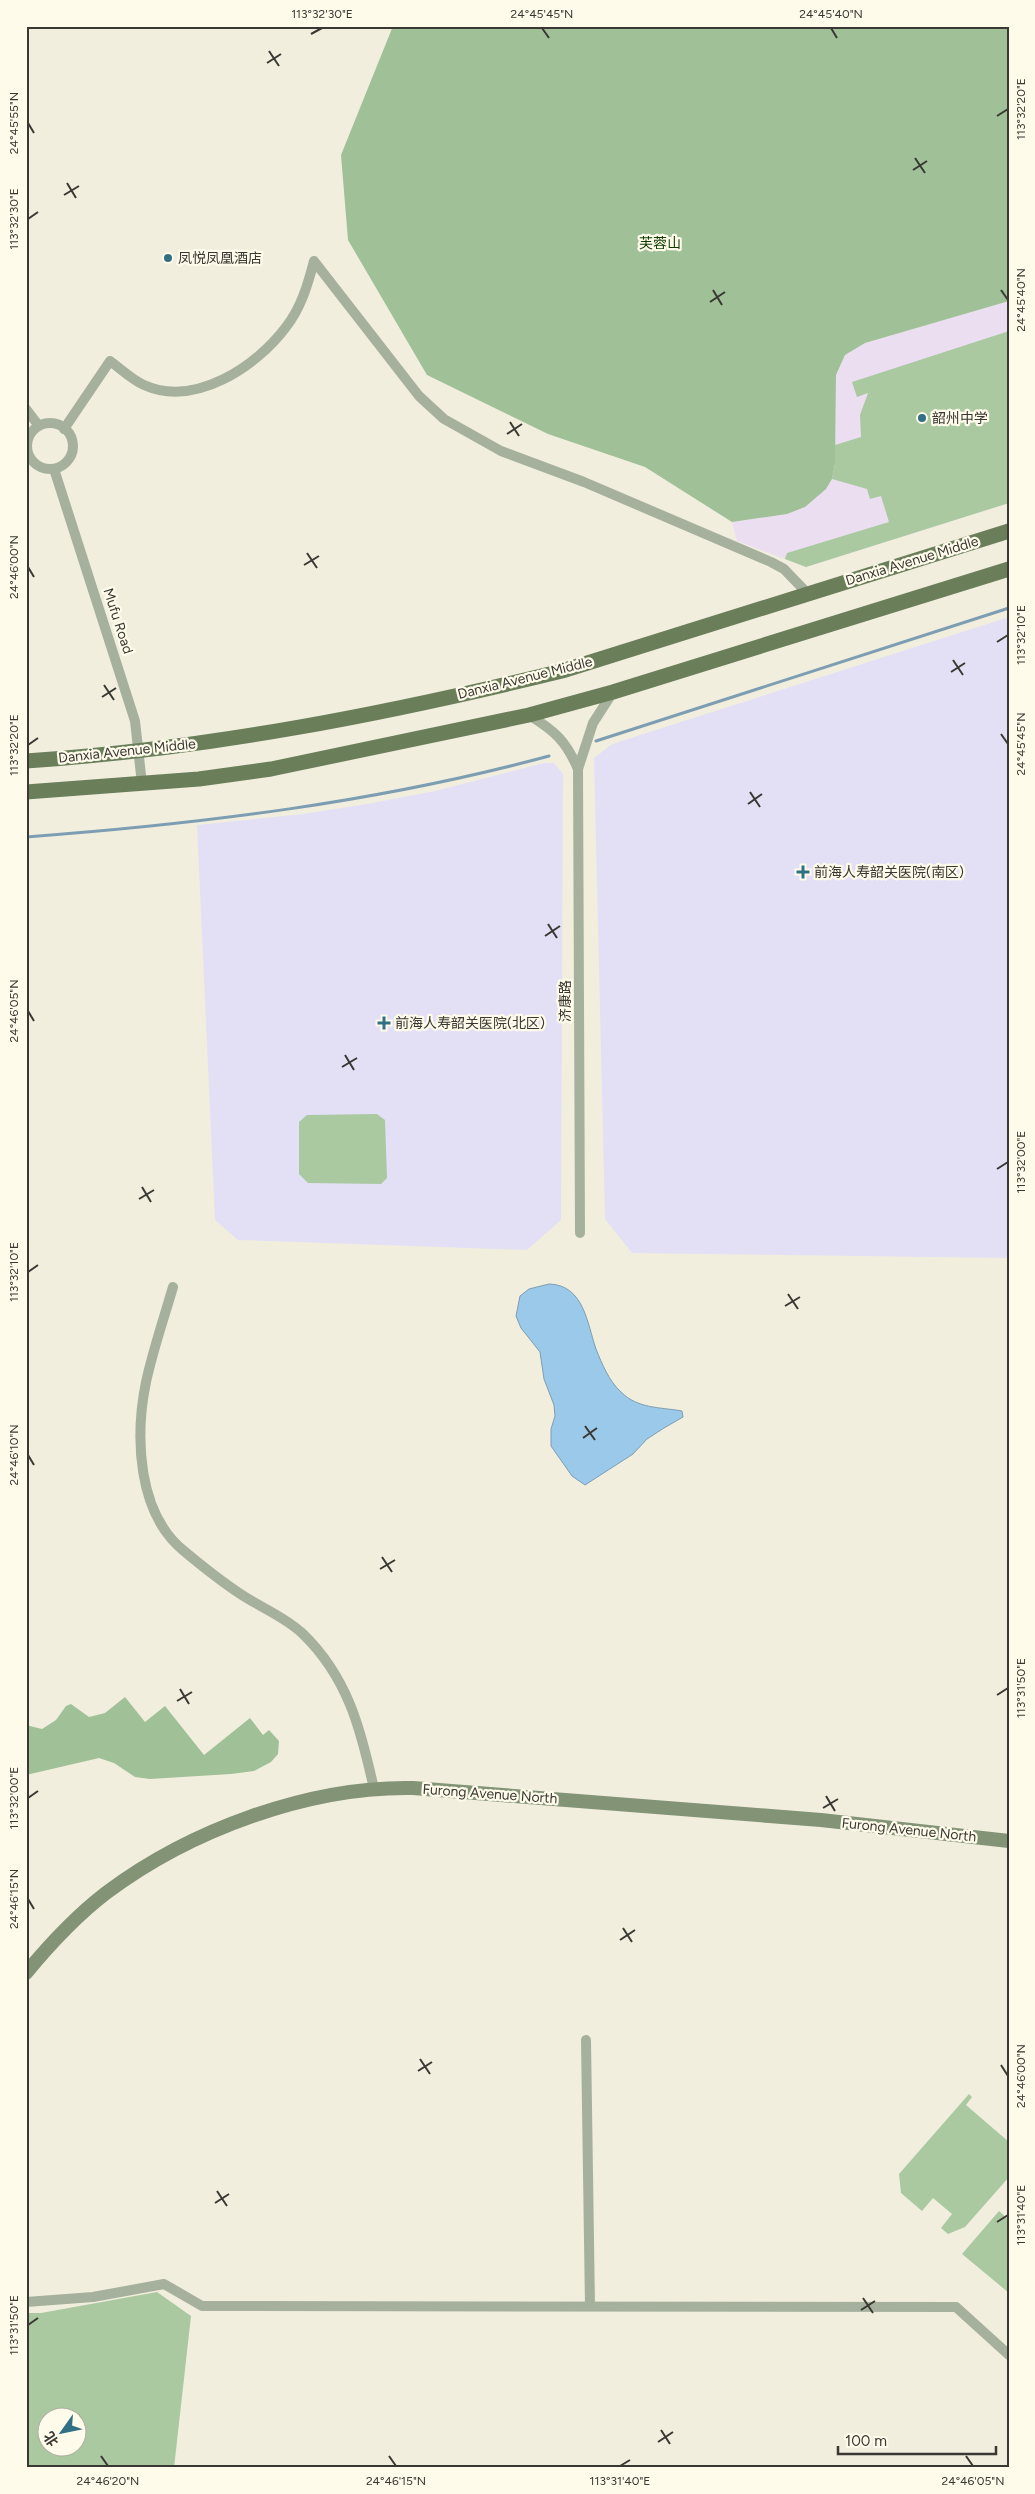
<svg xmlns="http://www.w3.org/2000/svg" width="1035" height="2494" viewBox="0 0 1035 2494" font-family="Figtree,'Noto Sans SC',sans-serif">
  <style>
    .education { fill: #ebdef1 }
    .medical { fill: #e3e0f6 }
    .green { fill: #aac9a1; fill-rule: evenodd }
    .forest { fill: #a0c097 }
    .water { fill: #9ac9e9; stroke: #7d9eb2 }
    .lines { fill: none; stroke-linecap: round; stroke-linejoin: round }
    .stream { stroke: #7d9eb2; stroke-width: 3 }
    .street { stroke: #a6b19d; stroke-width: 10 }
    .secondary { stroke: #839376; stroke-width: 14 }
    .primary { stroke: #6a7e5a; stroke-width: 15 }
    .ticks { fill: none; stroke: #393832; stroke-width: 2 }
    .poi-dot { fill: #306f84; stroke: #fefbeb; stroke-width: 2 }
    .labels { text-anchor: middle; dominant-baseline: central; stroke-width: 4.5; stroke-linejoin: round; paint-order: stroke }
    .park-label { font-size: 14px; fill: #123d02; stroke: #fefbeb }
    .poi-label { font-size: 14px; fill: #393832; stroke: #fefbeb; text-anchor: start }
    .street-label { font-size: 14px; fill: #393832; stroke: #fefbeb }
    .neatline { fill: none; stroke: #393832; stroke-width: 2 }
    .ticks-label { font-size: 12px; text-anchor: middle; fill: #393832 }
  </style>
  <rect width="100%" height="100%" fill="#f1eede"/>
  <!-- education -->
  <path class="education" d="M 1009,301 L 1009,503 L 806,567 L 737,541 L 732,522 L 787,514 L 835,464 L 836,375 L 845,355 L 865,343 Z"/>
  <!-- medical -->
  <path class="medical" d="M 1009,617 L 1009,1258 L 632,1253 L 605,1219 L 594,758 L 612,744 Z
    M 544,763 L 554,763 L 563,774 L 561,1220 L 527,1250 L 238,1240 L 215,1220 L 197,825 L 303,814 L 367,804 L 435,791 Z"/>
  <!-- green -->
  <path class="green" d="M 1009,331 L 1009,503 L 806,567 L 785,559 L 787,553 L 889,522 L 881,496 L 870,499 L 867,489 L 832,479 L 835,464 L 835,445 L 861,437 L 860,415 L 868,393 L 857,397 L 852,382 Z
    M 377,1114 L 385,1120 L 387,1178 L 381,1184 L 308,1183 L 299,1174 L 299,1122 L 307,1115 Z
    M 969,2094 L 972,2097 L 966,2105 L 1009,2142 L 1009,2177 L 965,2227 L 948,2234 L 941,2228 L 952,2214 L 933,2198 L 922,2211 L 901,2193 L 899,2174 Z
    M 999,2211 L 1009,2220 L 1009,2293 L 962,2254 Z
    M 157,2292 L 191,2316 L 174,2468 L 26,2468 L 26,2313 L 41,2313 ZM 48,2416 L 78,2416 L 78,2446 L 48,2446 Z"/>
  <!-- forest -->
  <path class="forest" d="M 393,26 L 1009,26 L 1009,301 L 865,343 L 845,355 L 836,375 L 835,464 L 832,479 L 826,489 L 805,507 L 787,514 L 732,522 L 645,467 L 548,434 L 427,375 L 348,240 L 341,155 Z
    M 125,1697 L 145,1722 L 165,1706 L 204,1755 L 250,1718 L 263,1735 L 269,1730 L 279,1741 L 278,1754 L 271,1762 L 254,1771 L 231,1774 L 150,1779 L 135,1777 L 114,1763 L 99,1758 L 26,1775 L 26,1725 L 42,1729 L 56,1720 L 66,1706 L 71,1704 L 89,1717 L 105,1713 Z"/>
  <!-- water -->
  <path class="water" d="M 549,1284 C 584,1285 587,1323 596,1349 C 602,1364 609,1381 621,1392 C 638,1409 660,1407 682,1411 L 683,1417 L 664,1428 L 647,1439 L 633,1454 L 585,1485 L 572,1476 L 551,1446 L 551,1429 L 555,1416 L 554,1405 L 544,1379 L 540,1352 L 521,1328 L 516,1316 L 520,1296 L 529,1289 Z"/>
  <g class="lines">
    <!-- stream -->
    <path class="stream" d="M 596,741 L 1009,608
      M 26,837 C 201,824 379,802 549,756"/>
    <!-- street -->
    <path class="street" d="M 314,261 L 419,396 L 444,419 L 501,451 L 584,482 L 771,562 L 784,569 L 808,594
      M 26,409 L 39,426
      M27 446a23 23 0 1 1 46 0a23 23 0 1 1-46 0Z
      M 64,429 L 110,361 C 121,369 132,380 144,385 C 195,408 257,366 286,327 C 301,308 308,284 314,261
      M 54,469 L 135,721 L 142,784
      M 529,715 C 555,731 566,741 578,769
      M 580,1233 L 578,769 L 593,723 L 613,692
      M 173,1287 C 164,1318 153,1350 146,1382 C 135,1436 137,1513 184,1551 C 202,1566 222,1582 242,1595 C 262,1608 285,1617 302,1633 C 348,1677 361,1730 374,1789
      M 586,2040 L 590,2306
      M 26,2302 L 93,2297 L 164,2284 L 202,2306 L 956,2307 L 1009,2355"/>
    <!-- secondary -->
    <path class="secondary" d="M 26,1973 C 50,1944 76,1916 106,1893 C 190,1830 309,1786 413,1788 L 821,1820 L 1009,1841"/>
    <!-- primary -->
    <path class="primary" d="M 26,761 C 208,749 386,714 562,671 L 1009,531
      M 26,792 L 199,779 L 271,769 L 529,715 L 613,692 L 1009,569"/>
  </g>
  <!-- ticks -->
  <path class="ticks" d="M 542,28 L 549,38M 831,28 L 837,38M 311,34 L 322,28M 269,51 L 279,66M 267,63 L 281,54M 997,116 L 1008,109M 28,123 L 34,133M 915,158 L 925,173M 913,170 L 927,161M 67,183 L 76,198M 64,195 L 79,186M 28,219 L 38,212M 713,290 L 722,305M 1001,290 L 1008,300M 710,302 L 725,292M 510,422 L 519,436M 507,434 L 522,424M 307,553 L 317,568M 304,565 L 319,556M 28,567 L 34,577M 997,642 L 1008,635M 953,660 L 963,675M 951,672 L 965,663M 104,685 L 114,700M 102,697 L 116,688M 1001,734 L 1008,744M 28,745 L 38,738M 750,792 L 760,807M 748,804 L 762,794M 548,924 L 557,938M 545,936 L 560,926M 28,1011 L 34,1021M 345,1055 L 354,1070M 342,1067 L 357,1058M 997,1169 L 1008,1162M 142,1187 L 151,1202M 139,1199 L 154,1190M 28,1272 L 38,1265M 788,1294 L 798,1309M 785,1306 L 800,1297M 585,1426 L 595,1440M 583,1438 L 597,1428M 28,1455 L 34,1465M 382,1557 L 392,1572M 380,1569 L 395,1560M 180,1689 L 189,1704M 997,1695 L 1008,1688M 177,1701 L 192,1692M 826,1796 L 835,1811M 28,1798 L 38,1791M 823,1808 L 838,1799M 28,1899 L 34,1909M 623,1928 L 632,1942M 620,1940 L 635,1930M 420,2059 L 430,2074M 1001,2065 L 1008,2076M 418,2071 L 432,2062M 217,2191 L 227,2206M 215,2203 L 229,2194M 997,2222 L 1008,2215M 863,2298 L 873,2313M 861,2310 L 875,2301M 28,2325 L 38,2318M 661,2430 L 670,2444M 658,2442 L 673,2432M 101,2456 L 108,2466M 389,2456 L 396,2466M 966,2456 L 973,2466M 620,2466 L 630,2460"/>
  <!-- markers -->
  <g class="poi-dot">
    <circle cx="168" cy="258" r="5"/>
    <circle cx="922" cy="418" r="5"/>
    <path d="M800.5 864.5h5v5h5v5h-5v5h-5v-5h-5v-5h5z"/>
    <path d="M381.5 1015.5h5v5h5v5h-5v5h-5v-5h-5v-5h5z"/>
  </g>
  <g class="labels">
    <!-- park labels -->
    <g class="park-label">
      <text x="660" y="243">芙蓉山</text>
    </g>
    <!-- poi labels -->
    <g class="poi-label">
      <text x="178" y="258">凤悦凤凰酒店</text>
      <text x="932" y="418">韶州中学</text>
      <text x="814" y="872">前海人寿韶关医院(南区)</text>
      <text x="395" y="1023">前海人寿韶关医院(北区)</text>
    </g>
    <!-- street labels -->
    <g class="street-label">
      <text transform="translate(912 561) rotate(-17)">Danxia Avenue Middle</text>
      <text transform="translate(118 621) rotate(72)">Mufu Road</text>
      <text transform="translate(525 678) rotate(-14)">Danxia Avenue Middle</text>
      <text transform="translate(127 751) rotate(-6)">Danxia Avenue Middle</text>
      <text transform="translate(565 1001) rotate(-90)">济康路</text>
      <text transform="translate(490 1794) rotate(4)">Furong Avenue North</text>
      <text transform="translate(909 1830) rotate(6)">Furong Avenue North</text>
    </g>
  </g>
  <!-- border -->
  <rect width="1035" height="2494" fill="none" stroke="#fefbeb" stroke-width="55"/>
  <!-- north arrow -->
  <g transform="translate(62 2432) rotate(237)"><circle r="24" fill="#fefbeb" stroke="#afada1"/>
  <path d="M0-4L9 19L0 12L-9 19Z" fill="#306f84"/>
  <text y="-8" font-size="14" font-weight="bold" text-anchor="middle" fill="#393832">北</text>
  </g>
  <!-- scale -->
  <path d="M838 2446v8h158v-8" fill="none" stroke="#393832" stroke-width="2.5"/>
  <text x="845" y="2446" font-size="15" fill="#393832" stroke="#fefbeb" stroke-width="4" paint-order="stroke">100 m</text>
  <rect x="28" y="28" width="980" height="2438" class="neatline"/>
  <g class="ticks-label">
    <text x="322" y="18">113°32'30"E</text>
    <text x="542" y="18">24°45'45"N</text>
    <text x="831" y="18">24°45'40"N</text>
    <text transform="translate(1021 109) rotate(-90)" y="4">113°32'20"E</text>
    <text transform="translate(14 123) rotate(-90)" y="4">24°45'55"N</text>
    <text transform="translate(14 219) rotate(-90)" y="4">113°32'30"E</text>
    <text transform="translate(1021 300) rotate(-90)" y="4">24°45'40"N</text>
    <text transform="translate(14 567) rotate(-90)" y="4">24°46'00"N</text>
    <text transform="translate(1021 635) rotate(-90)" y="4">113°32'10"E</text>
    <text transform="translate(1021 744) rotate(-90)" y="4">24°45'45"N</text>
    <text transform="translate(14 745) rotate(-90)" y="4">113°32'20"E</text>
    <text transform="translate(14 1011) rotate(-90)" y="4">24°46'05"N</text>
    <text transform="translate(1021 1162) rotate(-90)" y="4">113°32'00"E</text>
    <text transform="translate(14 1272) rotate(-90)" y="4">113°32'10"E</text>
    <text transform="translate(14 1455) rotate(-90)" y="4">24°46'10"N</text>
    <text transform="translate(1021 1688) rotate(-90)" y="4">113°31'50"E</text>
    <text transform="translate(14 1798) rotate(-90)" y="4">113°32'00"E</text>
    <text transform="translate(14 1899) rotate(-90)" y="4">24°46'15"N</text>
    <text transform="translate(1021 2076) rotate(-90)" y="4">24°46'00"N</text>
    <text transform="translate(1021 2215) rotate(-90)" y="4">113°31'40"E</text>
    <text transform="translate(14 2325) rotate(-90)" y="4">113°31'50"E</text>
    <text x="108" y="2485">24°46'20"N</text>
    <text x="396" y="2485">24°46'15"N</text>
    <text x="620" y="2485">113°31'40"E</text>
    <text x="973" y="2485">24°46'05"N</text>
  </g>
</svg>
